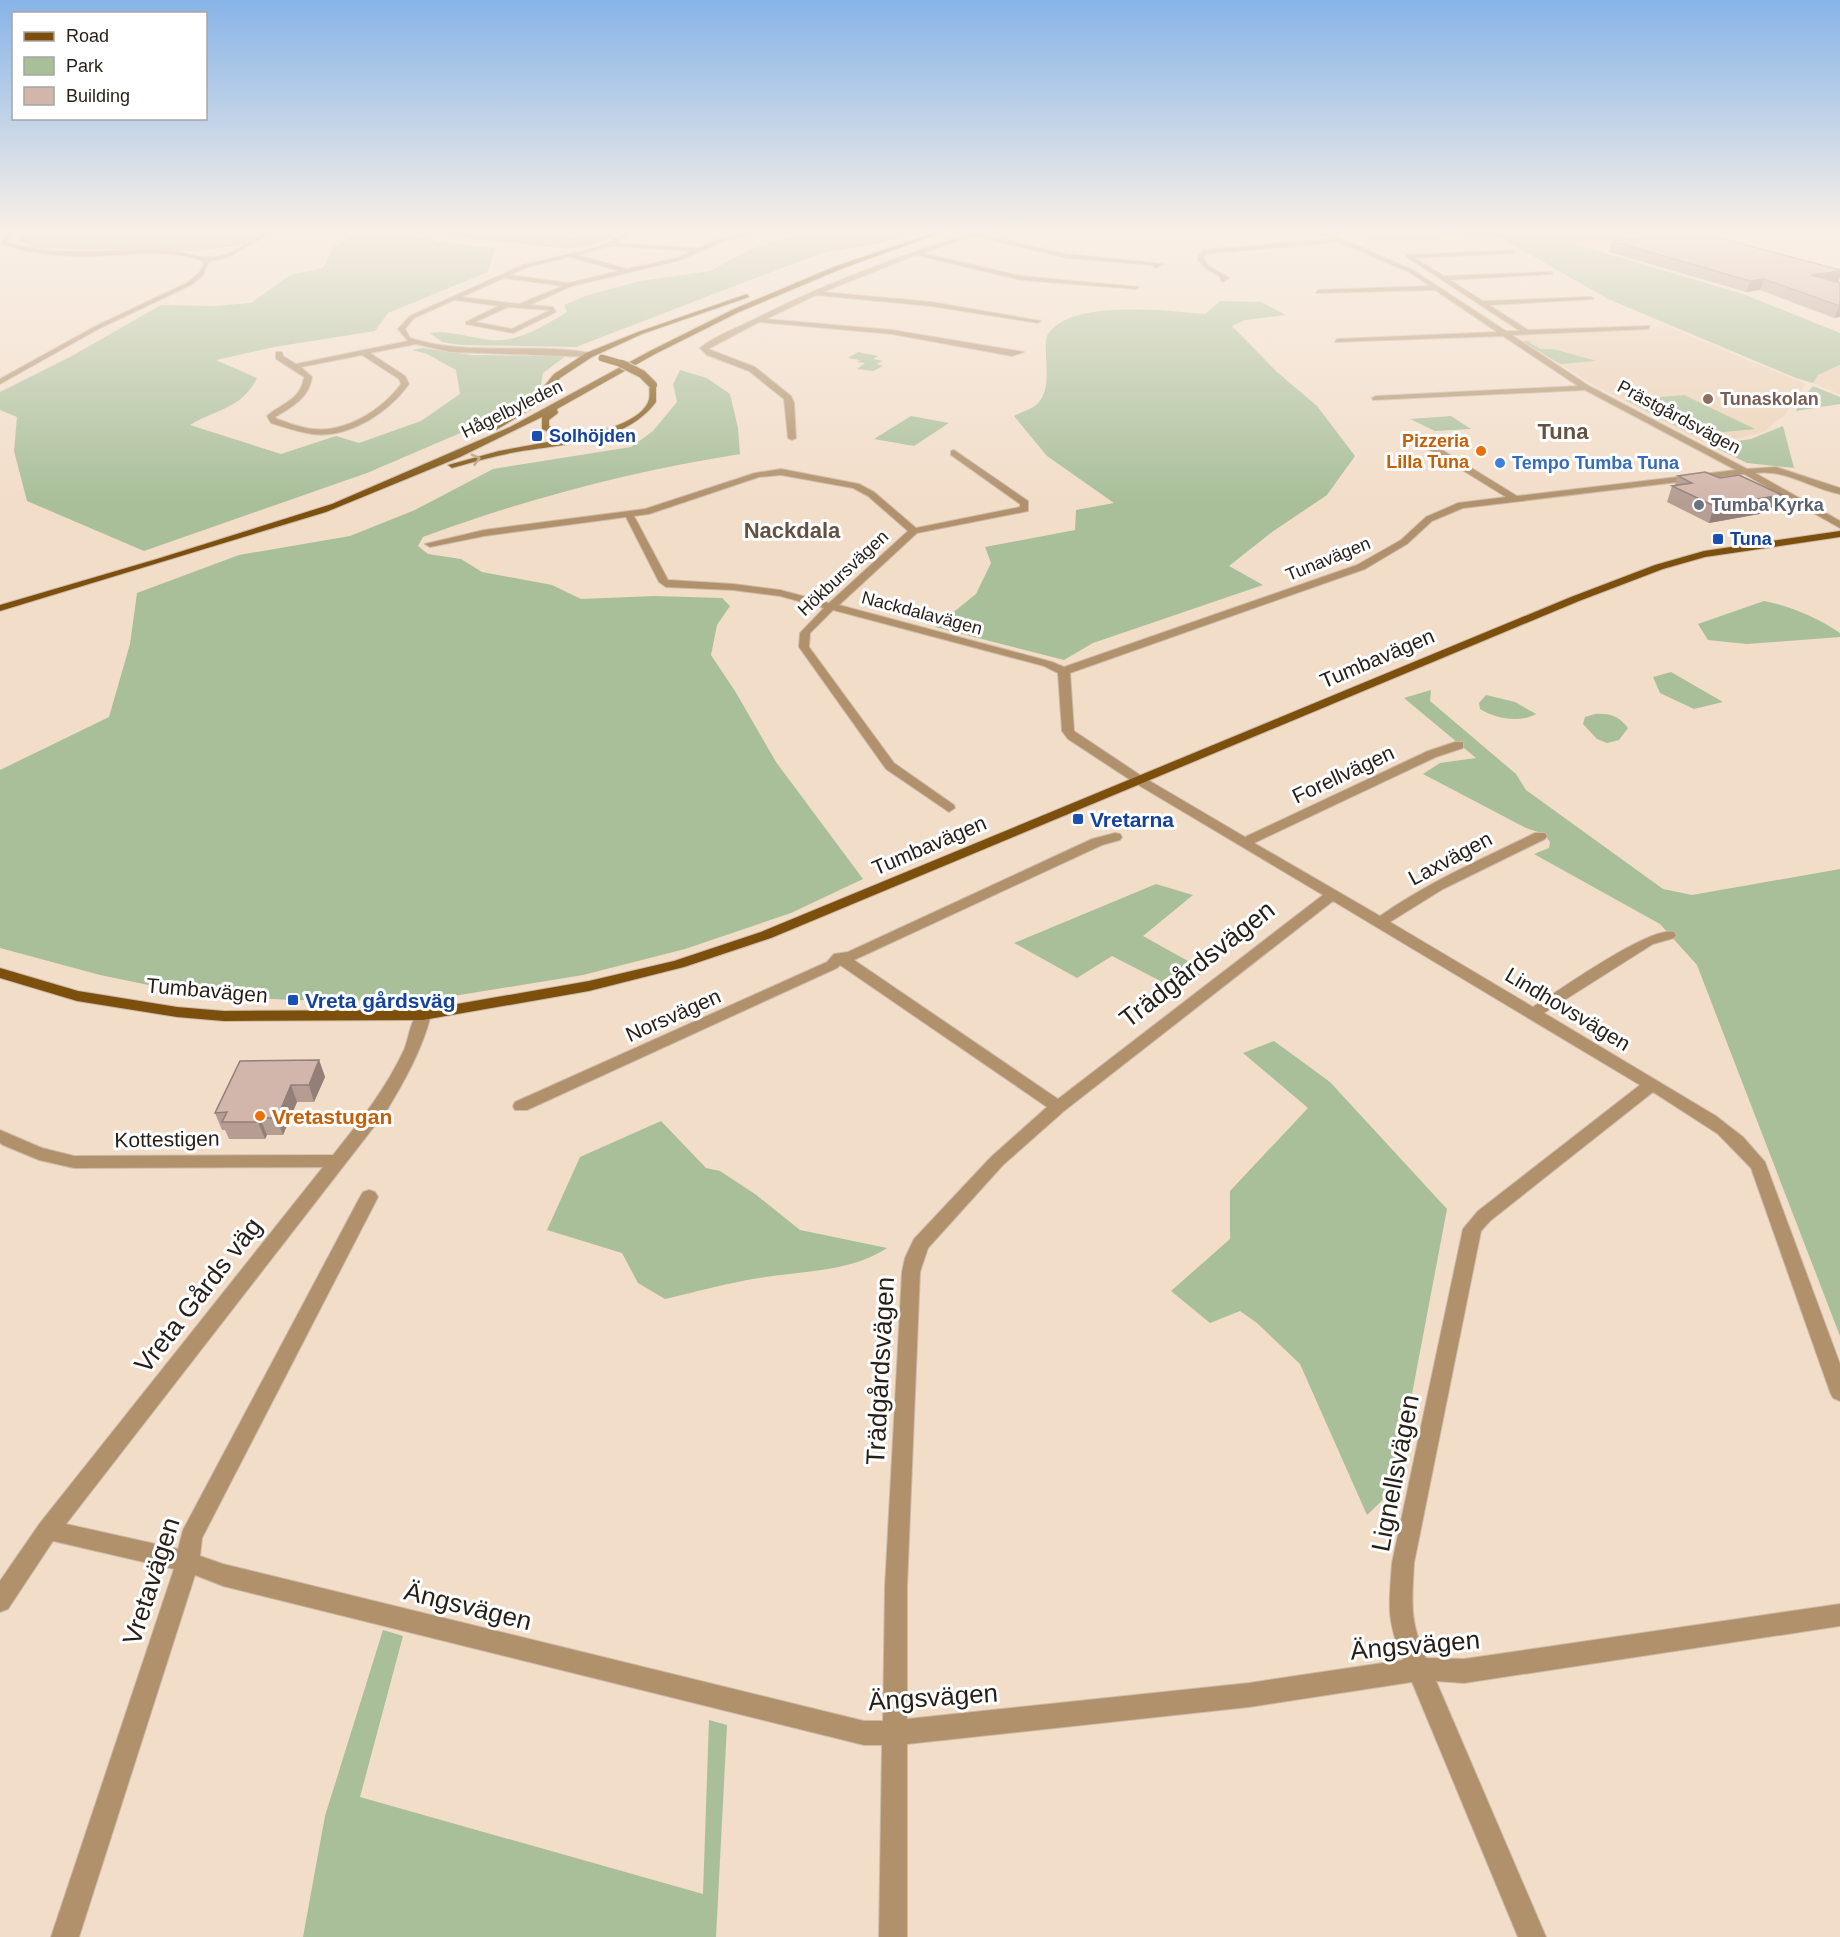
<svg xmlns="http://www.w3.org/2000/svg" width="1840" height="1937" viewBox="0 0 1840 1937" font-family="Helvetica,sans-serif">
  <style>
    .built { fill: #ecd2b7 }
    .green { fill: #a8bf99 }
    .lines { fill: none; stroke-linecap: round; stroke-linejoin: round }
    .minor-casing { stroke: #cdbba9; stroke-width: 2 }
    .major-casing { stroke: #cdbba9; stroke-width: 2 }
    .minor { fill: #b0916c; fill-rule: evenodd }
    .major { fill: #7c500c; fill-rule: evenodd }
    .major-bridge-far1-casing { stroke: #cdbba9; stroke-width: 8; stroke-linecap: butt }
    .major-bridge-casing { stroke: #cdbba9; stroke-width: 10; stroke-linecap: butt }
    .major-bridge-far1 { stroke: #7c500c; stroke-width: 7 }
    .major-bridge { stroke: #7c500c; stroke-width: 8 }
    .wall { fill: #b59d93 }
    .shaded-wall { fill: #937f78 }
    .building { fill: #d2b6ab; stroke: #937f78; stroke-width: 1.5 }
    .oneway { stroke: #b79f79 }
    .education-dot { fill: #8d6e63; stroke: #fff; stroke-width: 2 }
    .transit-dot { fill: #1a4fb4; stroke: #fff; stroke-width: 2 }
    .food-dot { fill: #e8710a; stroke: #fff; stroke-width: 2 }
    .shop-dot { fill: #3f7fe0; stroke: #fff; stroke-width: 2 }
    .worship-dot { fill: #6b7280; stroke: #fff; stroke-width: 2 }
    .labels { text-anchor: middle; dominant-baseline: central; stroke-width: 6; stroke-linejoin: round; paint-order: stroke }
    .far-education-label { font-size: 18px; font-weight: bold; fill: #785e54; stroke: #fff; text-anchor: start }
    .far-street-label { font-size: 18px; fill: #261f17; stroke: #fff }
    .far-transit-label { font-size: 18px; font-weight: bold; fill: #164399; stroke: #fff; text-anchor: start }
    .far-food-label { font-size: 18px; font-weight: bold; fill: #c56008; stroke: #fff; text-anchor: end }
    .far-shop-label { font-size: 18px; font-weight: bold; fill: #366cbe; stroke: #fff; text-anchor: start }
    .far-worship-label { font-size: 18px; font-weight: bold; fill: #5b616d; stroke: #fff; text-anchor: start }
    .street-label { font-size: 21px; fill: #261f17; stroke: #fff }
    .transit-label { font-size: 21px; font-weight: bold; fill: #164399; stroke: #fff; text-anchor: start }
    .food-label { font-size: 21px; font-weight: bold; fill: #c56008; stroke: #fff; text-anchor: start }
    .far-district-label { font-size: 22px; font-weight: bold; fill: #645241; stroke: #fff }
    .near-street-label { font-size: 26px; fill: #261f17; stroke: #fff }
  </style>
  <rect width="100%" height="100%" fill="#f2ddc9"/>
  <!-- built -->
  <path class="built" d="M 1378,231 L 1450,231 L 1491,238 L 1361,241 L 1362,235 Z
    M 1519,231 L 1654,231 L 1670,235 L 1575,247 Z
    M 1668,327 L 1806,384 L 1785,415 L 1763,432 L 1742,438 L 1703,442 L 1590,383 L 1516,336 L 1520,334 Z
    M 1840,365 L 1840,394 L 1813,383 L 1818,375 Z"/>
  <!-- green -->
  <path class="green" d="M 27,231 L 266,231 L 242,245 L 195,251 L 36,248 L 17,240 Z
    M 428,231 L 533,231 L 568,237 L 612,235 C 585,255 550,247 519,243 C 488,240 458,238 428,231 Z
    M 812,231 L 908,231 L 911,233 L 877,244 L 821,253 L 576,347 L 461,345 L 442,342 L 430,333 C 450,330 470,338 490,340 C 517,343 544,326 567,312 L 564,305 L 588,295 L 640,281 L 710,271 L 751,249 Z
    M 1445,231 L 1530,231 L 1743,294 L 1840,333 L 1840,365 L 1818,375 L 1813,383 L 1796,378 L 1608,299 L 1501,238 Z
    M 363,232 L 403,233 L 440,242 L 495,248 L 488,272 L 388,313 L 375,331 L 274,347 L 216,360 L 257,378 C 242,409 216,409 190,425 L 281,454 L 336,436 L 359,443 L 421,421 L 460,394 L 456,370 L 427,354 L 412,350 L 423,348 L 472,355 L 566,356 L 543,373 L 541,385 L 519,405 L 472,428 L 367,473 L 144,551 L 27,501 L 14,451 L 17,417 L 0,410 L 0,392 L 70,357 L 161,305 L 215,306 L 251,303 L 290,275 L 323,268 L 334,246 Z
    M 1220,301 L 1261,302 L 1286,315 L 1245,320 L 1232,326 L 1277,372 L 1317,406 L 1355,456 L 1327,495 L 1272,532 L 1229,566 L 1263,585 L 1093,643 L 1064,660 L 935,627 L 976,594 L 991,563 L 985,547 L 1075,530 L 1076,510 L 1114,503 L 1047,456 L 1014,416 C 1021,412 1033,409 1038,403 C 1050,391 1046,368 1046,354 C 1046,349 1045,341 1047,336 C 1067,298 1169,311 1205,314 Z
    M 1522,341 L 1534,341 L 1528,342 L 1541,349 L 1553,349 L 1597,361 L 1560,364 Z
    M 858,352 L 878,356 L 873,359 L 883,361 L 876,364 L 883,366 L 873,371 L 857,369 L 865,363 L 857,362 L 860,360 L 848,358 Z
    M 680,370 L 707,378 L 730,394 L 738,428 L 740,454 C 633,471 525,499 423,537 L 418,546 L 428,554 L 461,559 L 482,572 L 552,585 L 581,599 L 654,596 L 722,598 L 730,606 L 717,625 L 711,655 L 735,691 L 776,762 L 863,879 L 791,913 L 685,949 L 583,975 L 423,1001 L 293,1000 L 197,995 L 100,975 L 0,948 L 0,770 L 109,717 L 130,644 L 137,593 L 239,555 L 350,536 L 415,510 L 493,469 L 631,447 L 653,431 L 677,402 L 673,384 Z
    M 1813,386 L 1840,397 L 1840,404 L 1796,411 L 1802,399 Z
    M 1684,395 L 1755,429 L 1694,435 L 1626,400 Z
    M 911,416 L 949,423 L 914,446 L 874,439 Z
    M 1451,416 L 1471,429 L 1435,431 L 1410,419 Z
    M 1783,426 L 1794,468 L 1747,463 L 1710,445 L 1751,439 Z
    M 1764,601 C 1790,606 1818,618 1840,633 L 1840,637 L 1747,644 L 1708,640 L 1698,624 Z
    M 1671,672 L 1723,702 L 1694,709 L 1660,693 L 1653,677 Z
    M 1431,690 L 1430,701 L 1516,774 L 1526,790 L 1663,889 L 1692,895 L 1840,869 L 1840,1336 L 1697,965 L 1660,924 L 1534,854 L 1549,848 L 1550,842 L 1544,834 L 1526,828 L 1423,774 L 1440,763 L 1476,758 L 1404,698 Z
    M 1486,695 L 1515,702 L 1536,714 C 1520,723 1496,719 1480,709 L 1479,703 Z
    M 1595,714 C 1610,713 1620,717 1628,728 L 1619,740 L 1607,743 L 1597,739 L 1583,724 L 1585,717 Z
    M 1156,884 L 1193,895 L 1143,936 L 1206,971 L 1176,989 L 1112,956 L 1077,978 L 1014,943 Z
    M 1274,1041 L 1330,1082 L 1447,1209 L 1394,1489 L 1367,1515 L 1300,1364 L 1257,1323 L 1240,1311 L 1210,1323 L 1171,1291 L 1230,1239 L 1230,1191 L 1308,1108 L 1243,1053 Z
    M 661,1121 L 706,1168 L 720,1171 L 755,1194 L 800,1230 L 887,1248 C 851,1272 801,1271 759,1278 C 727,1283 696,1292 665,1299 L 638,1283 L 622,1253 L 547,1230 L 580,1157 Z
    M 383,1630 L 403,1636 L 360,1797 L 703,1894 L 709,1720 L 727,1725 L 716,1937 L 303,1937 L 325,1816 Z"/>
  <g class="lines">
    <!-- minor casing -->
    <g class="minor-casing">
      <path id="minor" d="M 9,231 L 14,231 L 6,242 C 59,259 112,248 166,250 C 185,251 206,262 224,255 C 239,250 254,238 268,231 L 274,231 L 227,258 L 209,261 L 203,275 L 191,285 L 100,328 L 0,384 L 0,379 L 96,326 L 187,283 L 199,273 L 204,264 L 203,261 C 169,248 129,255 93,256 C 61,257 31,254 1,244 Z
        M 630,231 L 636,231 L 616,243 L 698,248 L 720,239 L 757,231 L 765,231 L 724,241 L 681,260 L 572,286 L 529,305 L 553,307 L 556,312 L 513,333 L 466,324 L 466,322 L 499,306 L 454,300 L 414,318 L 405,329 L 410,338 C 470,357 531,342 592,353 L 592,357 L 450,352 L 416,344 L 370,353 L 405,376 L 409,384 C 389,412 349,439 312,434 C 298,432 284,427 271,423 L 267,416 C 282,403 301,400 304,377 L 276,359 L 276,352 L 282,352 L 283,356 L 296,364 L 408,341 L 398,329 L 410,316 L 523,265 L 599,247 ZM 610,246 L 611,246 L 691,251 L 677,258 L 627,269 L 577,255 ZM 570,257 L 620,271 L 569,283 L 510,275 L 527,267 ZM 504,278 L 563,286 L 519,304 L 461,297 ZM 508,307 L 549,310 L 549,311 L 512,329 L 475,322 ZM 362,355 L 399,379 L 401,384 C 383,409 346,433 313,429 C 301,428 289,423 277,419 L 275,417 C 292,407 309,398 312,377 L 301,367 Z
        M 668,231 L 707,231 L 704,233 Z
        M 979,231 L 986,231 L 979,234 L 1067,254 L 1164,264 L 1155,268 L 1153,265 L 1067,258 L 973,236 L 922,253 L 1021,276 L 1139,287 L 1136,289 L 1021,280 L 916,255 L 823,292 L 931,302 L 1041,321 L 1038,323 L 931,306 L 816,295 L 766,319 L 892,330 L 1024,352 L 1012,356 L 892,334 L 759,322 L 708,349 L 755,367 L 791,396 L 794,403 L 796,438 L 792,440 L 788,438 L 784,399 L 749,371 L 707,355 L 700,348 C 716,335 739,327 757,318 C 828,282 903,254 979,231 Z
        M 1317,231 L 1323,231 L 1413,270 L 1506,331 L 1520,331 L 1407,257 L 1407,255 L 1513,250 L 1515,253 L 1415,258 L 1444,276 L 1550,272 L 1553,274 L 1450,280 L 1483,301 L 1591,297 L 1594,299 L 1489,305 L 1528,330 L 1650,326 L 1648,329 L 1512,335 L 1589,386 L 1747,469 L 1776,467 L 1840,488 L 1840,494 C 1810,488 1786,469 1755,473 L 1840,521 L 1840,528 L 1744,474 L 1463,508 L 1432,521 L 1407,544 L 1365,569 L 1070,673 L 1074,731 L 1143,777 L 1245,837 L 1428,751 L 1455,742 L 1463,742 L 1463,748 L 1436,757 L 1254,843 L 1380,916 C 1428,882 1482,859 1535,833 L 1545,833 L 1547,836 L 1545,839 L 1443,889 L 1390,922 L 1533,1007 C 1559,991 1649,926 1674,932 L 1676,935 L 1674,938 L 1653,944 L 1544,1013 L 1716,1116 L 1743,1137 L 1765,1162 L 1840,1364 L 1840,1401 L 1833,1398 L 1830,1392 L 1751,1168 L 1718,1134 L 1653,1092 L 1490,1221 L 1481,1231 L 1414,1563 C 1412,1604 1409,1619 1426,1658 L 1464,1659 L 1840,1604 L 1840,1626 L 1464,1683 L 1436,1681 L 1546,1937 L 1518,1937 L 1412,1682 L 1249,1707 L 907,1744 L 907,1937 L 879,1937 L 882,1745 L 864,1745 L 223,1586 L 195,1575 L 79,1937 L 51,1937 L 174,1569 L 53,1541 L 8,1609 L 0,1612 L 0,1581 L 40,1523 L 323,1167 L 74,1168 L 39,1160 L 3,1145 L 0,1143 L 0,1130 L 42,1148 L 74,1156 L 333,1155 C 360,1121 386,1089 404,1050 C 409,1039 411,1013 423,1010 L 431,1015 C 422,1050 405,1080 387,1110 L 66,1524 L 178,1549 L 183,1530 L 360,1197 L 363,1192 L 369,1190 L 375,1192 L 378,1197 L 202,1538 L 200,1556 L 223,1564 L 864,1721 L 883,1721 L 885,1587 L 902,1272 L 905,1258 L 914,1239 L 991,1157 L 1047,1107 L 840,965 L 837,968 L 527,1110 L 515,1110 L 513,1106 L 515,1102 L 827,962 L 834,954 L 848,952 L 1092,839 L 1115,833 L 1120,834 L 1122,837 L 1120,840 L 1102,845 L 854,960 L 1058,1099 L 1323,895 L 1135,783 L 1068,739 L 1062,731 L 1058,673 L 1044,666 L 833,610 L 810,633 L 809,647 L 894,763 L 954,805 L 955,808 L 949,812 L 886,769 L 799,647 L 800,633 L 824,608 L 780,596 L 733,590 L 666,587 L 659,582 L 626,517 L 484,536 L 430,547 L 425,544 L 484,530 L 645,509 L 755,473 L 781,469 L 859,484 L 874,492 L 916,528 L 1020,507 L 1020,504 L 951,455 L 951,451 L 954,450 L 1028,501 L 1028,511 L 917,533 L 839,605 L 1052,662 L 1064,667 L 1357,565 L 1401,540 L 1426,517 L 1458,503 L 1506,497 L 1420,444 L 1420,440 L 1426,440 L 1517,496 L 1736,470 L 1585,390 L 1373,400 L 1372,398 L 1376,396 L 1578,386 L 1503,336 L 1335,342 L 1337,339 L 1497,332 L 1435,290 L 1316,293 L 1318,290 L 1430,286 L 1409,272 L 1339,242 L 1205,254 L 1203,258 L 1209,266 L 1229,278 L 1223,282 L 1220,280 L 1222,278 L 1205,268 L 1197,258 L 1203,250 L 1332,239 ZM 781,475 L 853,488 L 868,496 L 908,531 L 829,603 L 780,590 L 733,584 L 668,580 L 634,516 L 649,514 L 759,477 ZM 1333,901 L 1640,1085 L 1478,1211 L 1463,1229 L 1392,1563 C 1389,1605 1386,1619 1403,1660 L 1249,1683 L 907,1719 L 907,1587 L 920,1272 L 928,1248 L 1003,1165 L 1064,1111 Z"/>
    </g>
    <!-- major casing -->
    <g class="major-casing">
      <path id="major" d="M 939,231 L 946,231 L 841,269 L 739,312 L 655,354 L 557,409 L 558,413 L 549,420 L 549,426 L 560,431 L 580,433 L 580,436 C 599,432 644,421 649,399 C 650,395 649,389 649,385 L 656,383 L 656,402 C 626,443 563,444 516,452 C 494,456 473,462 452,468 L 448,465 L 499,451 L 575,437 L 555,435 L 542,429 L 542,417 L 460,457 L 326,512 L 0,611 L 0,605 L 157,559 L 332,504 L 510,427 L 650,351 L 734,309 L 836,266 Z
        M 747,294 L 749,297 L 642,334 L 592,357 L 560,378 L 538,405 L 496,430 L 489,428 L 532,401 L 554,374 L 586,353 L 638,332 Z
        M 1840,531 L 1840,537 L 1705,557 L 1663,569 L 1579,601 L 771,938 L 684,967 L 589,991 L 423,1020 L 224,1021 L 177,1017 L 77,1001 L 0,978 L 0,968 L 78,991 L 177,1007 L 224,1011 L 423,1010 L 589,981 L 674,961 L 761,932 L 1571,597 L 1655,565 L 1704,551 Z"/>
    </g>
    <!-- minor -->
    <use href="#minor" class="minor"/>
    <!-- major -->
    <use href="#major" class="major"/>
    <!-- major-bridge-far1 casing -->
    <g class="major-bridge-far1-casing">
      <path id="major-bridge-far1" d="M 602,358 L 626,365"/>
    </g>
    <!-- major-bridge casing -->
    <g class="major-bridge-casing">
      <path id="major-bridge" d="M 622,364 L 642,374 L 653,385"/>
    </g>
    <!-- major-bridge-far1 -->
    <use href="#major-bridge-far1" class="major-bridge-far1"/>
    <!-- major-bridge -->
    <use href="#major-bridge" class="major-bridge"/>
  </g>
  <!-- wall -->
  <path class="wall" d="M 1612,241 L 1840,270 L 1840,277 L 1838,282 L 1836,282 L 1840,317 L 1834,318 L 1760,290 L 1746,292 L 1609,252 Z
    M 1678,476 L 1776,511 L 1709,523 L 1667,502 L 1672,486 L 1675,485 Z
    M 319,1060 L 325,1077 L 314,1102 L 297,1102 L 283,1135 L 267,1135 L 265,1139 L 229,1139 L 225,1130 L 222,1130 L 215,1113 Z"/>
  <!-- shaded-wall -->
  <path class="shaded-wall" d="M 1840,271 L 1840,277 L 1838,282 L 1808,287 L 1811,275 Z
    M 1764,279 L 1760,290 L 1746,292 L 1750,281 Z
    M 1839,306 L 1840,306 L 1840,317 L 1834,318 Z
    M 1782,495 L 1776,511 L 1709,523 L 1714,506 Z
    M 319,1060 L 325,1077 L 314,1102 L 309,1085 Z
    M 291,1085 L 297,1102 L 283,1135 L 277,1118 Z
    M 260,1118 L 267,1135 L 265,1139 L 258,1122 Z"/>
  <!-- building -->
  <path class="building" d="M 1697,232 L 1840,270 L 1840,271 L 1811,275 L 1840,283 L 1840,306 L 1764,279 L 1750,281 L 1612,241 Z
    M 1705,472 L 1720,478 L 1739,475 L 1782,495 L 1714,506 L 1672,486 L 1692,483 L 1678,476 Z
    M 319,1060 L 309,1085 L 291,1085 L 277,1118 L 260,1118 L 258,1122 L 222,1122 L 227,1112 L 215,1113 L 240,1061 Z"/>
  <!-- one-way arrows -->
  <defs><path id="oneway-chevron" d="M-2-3.5L2.5 0L-2 3.5" fill="none" stroke-width="1.6" stroke-linecap="round" stroke-linejoin="round" transform="scale(1.5)"/></defs>
  <use class="oneway" href="#oneway-chevron" transform="translate(476 459) rotate(-15)"/>
  <!-- sky -->
  <linearGradient id="sky" x2="0" y2="1"><stop stop-color="#87b4e8"/><stop offset="0.46" stop-color="#f9f0e7"/><stop offset="1" stop-color="#f9f0e7" stop-opacity="0"/></linearGradient>
  <rect width="1840" height="502" fill="url(#sky)"/>
  <!-- markers -->
  <circle class="education-dot" cx="1708" cy="399" r="6"/>
  <g class="transit-dot">
    <rect x="531" y="430" width="12" height="12" rx="3"/>
    <rect x="1712" y="533" width="12" height="12" rx="3"/>
    <rect x="1072" y="813" width="12" height="12" rx="3"/>
    <rect x="287" y="994" width="12" height="12" rx="3"/>
  </g>
  <g class="food-dot">
    <circle cx="1481" cy="451" r="6"/>
    <circle cx="260" cy="1116" r="6"/>
  </g>
  <circle class="shop-dot" cx="1500" cy="463" r="6"/>
  <circle class="worship-dot" cx="1699" cy="505" r="6"/>
  <g class="labels">
    <!-- far-education labels -->
    <g class="far-education-label">
      <text x="1720" y="399">Tunaskolan</text>
    </g>
    <!-- far-street labels -->
    <g class="far-street-label">
      <text transform="translate(512 409) rotate(-26)">Hågelbyleden</text>
      <text transform="translate(1679 417) rotate(28)">Prästgårdsvägen</text>
      <text transform="translate(1328 559) rotate(-22)">Tunavägen</text>
      <text transform="translate(843 573) rotate(-43)">Hökbursvägen</text>
      <text transform="translate(922 613) rotate(15)">Nackdalavägen</text>
    </g>
    <!-- far-transit labels -->
    <g class="far-transit-label">
      <text x="549" y="436">Solhöjden</text>
      <text x="1730" y="539">Tuna</text>
    </g>
    <!-- far-food labels -->
    <g class="far-food-label">
      <text x="1469" y="441">Pizzeria<tspan x="1469" dy="21">Lilla Tuna</tspan></text>
    </g>
    <!-- far-shop labels -->
    <g class="far-shop-label">
      <text x="1512" y="463">Tempo Tumba Tuna</text>
    </g>
    <!-- far-worship labels -->
    <g class="far-worship-label">
      <text x="1711" y="505">Tumba Kyrka</text>
    </g>
    <!-- street labels -->
    <g class="street-label">
      <text transform="translate(1377 658) rotate(-23)">Tumbavägen</text>
      <text transform="translate(1343 774) rotate(-25)">Forellvägen</text>
      <text transform="translate(929 845) rotate(-23)">Tumbavägen</text>
      <text transform="translate(1450 858) rotate(-28)">Laxvägen</text>
      <text transform="translate(207 990) rotate(5)">Tumbavägen</text>
      <text transform="translate(1568 1009) rotate(31)">Lindhovsvägen</text>
      <text transform="translate(673 1015) rotate(-24)">Norsvägen</text>
      <text transform="translate(167 1139) rotate(-1)">Kottestigen</text>
    </g>
    <!-- transit labels -->
    <g class="transit-label">
      <text x="1090" y="819">Vretarna</text>
      <text x="305" y="1000">Vreta gårdsväg</text>
    </g>
    <!-- food labels -->
    <g class="food-label">
      <text x="272" y="1116">Vretastugan</text>
    </g>
    <!-- far-district labels -->
    <g class="far-district-label">
      <text x="1563" y="431">Tuna</text>
      <text x="792" y="530">Nackdala</text>
    </g>
    <!-- near-street labels -->
    <g class="near-street-label">
      <text transform="translate(1197 964) rotate(-38)">Trädgårdsvägen</text>
      <text transform="translate(198 1295) rotate(-52)">Vreta Gårds väg</text>
      <text transform="translate(880 1371) rotate(-87)">Trädgårdsvägen</text>
      <text transform="translate(1395 1473) rotate(-79)">Lignellsvägen</text>
      <text transform="translate(151 1581) rotate(-72)">Vretavägen</text>
      <text transform="translate(468 1606) rotate(14)">Ängsvägen</text>
      <text transform="translate(1415 1645) rotate(-5)">Ängsvägen</text>
      <text transform="translate(933 1697) rotate(-4)">Ängsvägen</text>
    </g>
  </g>
  <!-- legend -->
  <rect x="12" y="12" width="195" height="108" fill="#ffffff" stroke="#a8a5a2" stroke-width="1.5"/>
  <rect x="24" y="32" width="30" height="9" fill="#7c500c" stroke="#a8a5a2" stroke-width="1.5"/>
  <text x="66" y="42" font-size="18" fill="#261f17">Road</text>
  <rect x="24" y="57" width="30" height="18" fill="#a8bf99" stroke="#a8a5a2" stroke-width="1.5"/>
  <text x="66" y="72" font-size="18" fill="#261f17">Park</text>
  <rect x="24" y="87" width="30" height="18" fill="#d2b6ab" stroke="#a8a5a2" stroke-width="1.5"/>
  <text x="66" y="102" font-size="18" fill="#261f17">Building</text>
</svg>
